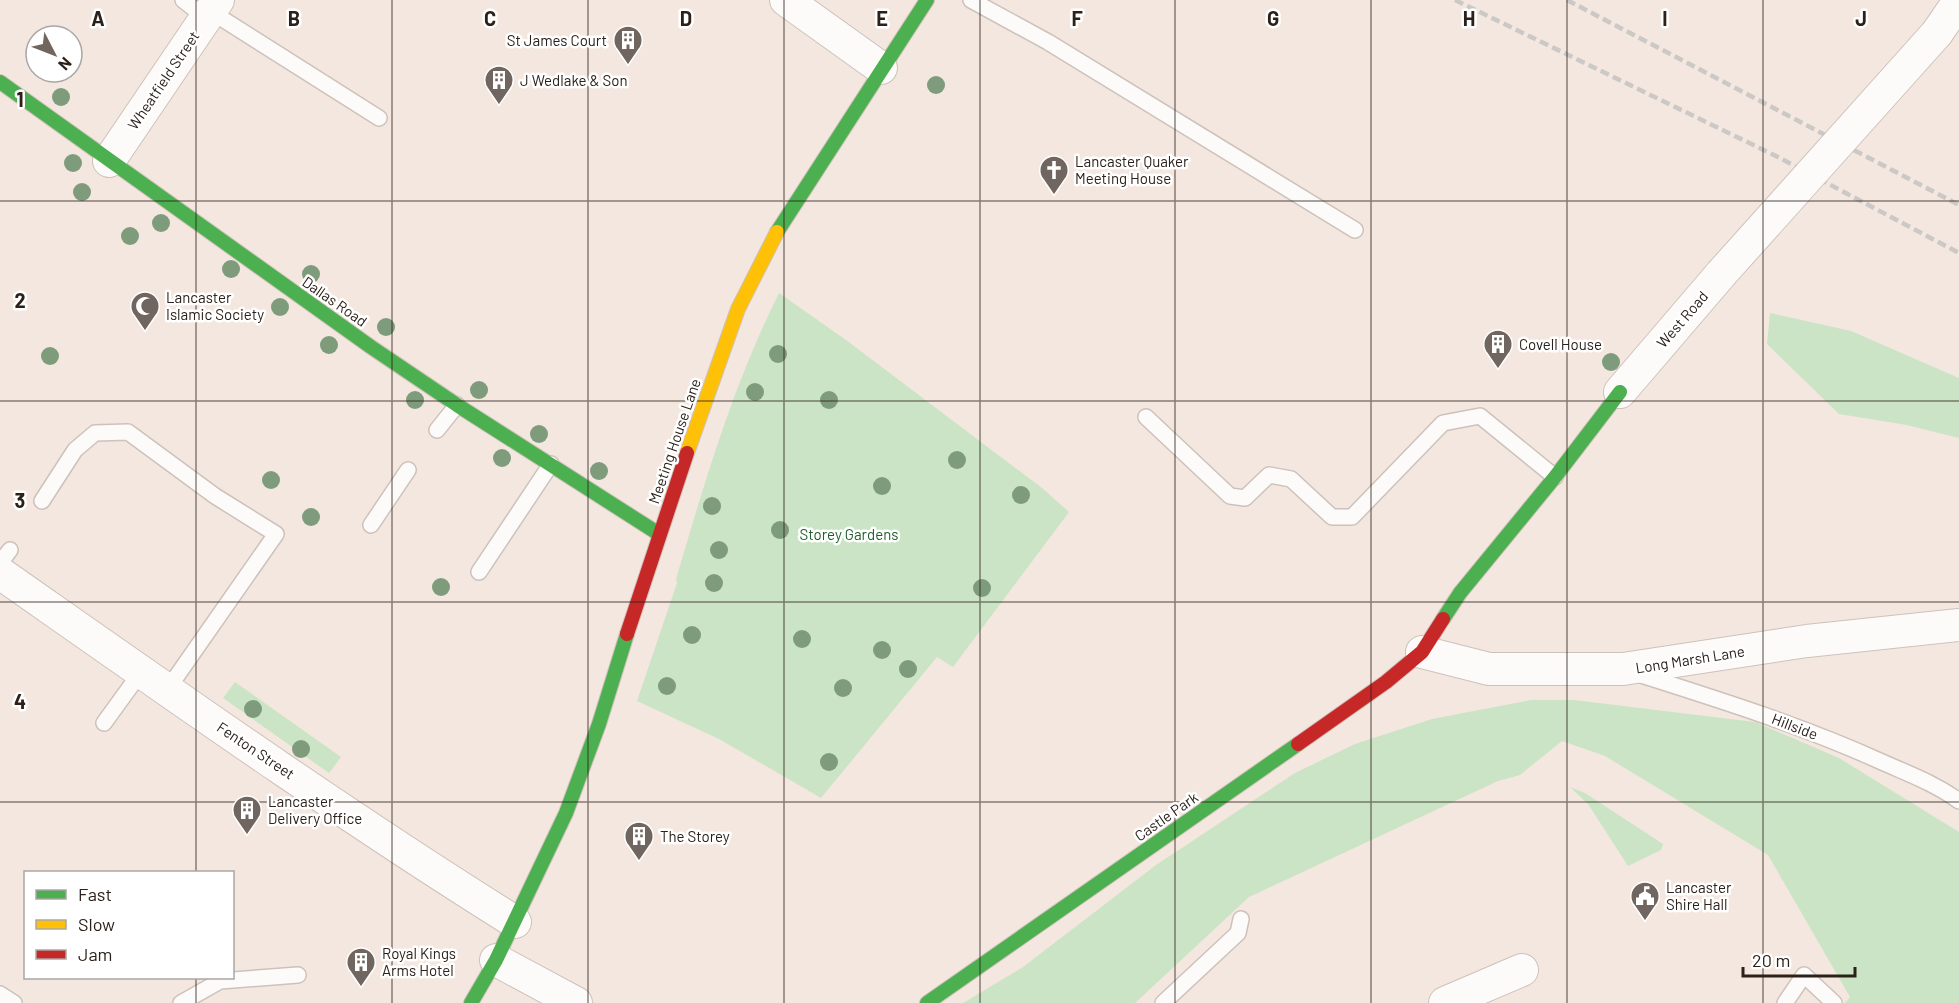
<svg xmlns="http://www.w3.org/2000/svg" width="1959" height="1003" viewBox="0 0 1959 1003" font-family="Barlow,sans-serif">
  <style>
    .green { fill: #cbe4c5 }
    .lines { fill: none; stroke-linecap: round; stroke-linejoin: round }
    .lane-casing { stroke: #cdc2bb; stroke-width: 18 }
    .street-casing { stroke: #cdc2bb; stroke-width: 34 }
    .fast-casing { stroke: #cdc2bb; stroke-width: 16 }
    .slow-casing { stroke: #cdc2bb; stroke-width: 16 }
    .jam-casing { stroke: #cdc2bb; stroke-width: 16 }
    .lane { stroke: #fdfbfa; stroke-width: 15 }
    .street { stroke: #fdfbfa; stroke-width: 32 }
    .fast { stroke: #4caf50; stroke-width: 14 }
    .slow { stroke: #ffc107; stroke-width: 14 }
    .jam { stroke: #c62828; stroke-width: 14 }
    .rail { stroke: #cbc8c5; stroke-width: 4.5; stroke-dasharray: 9 4.5; stroke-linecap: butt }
    .street-bridge-casing { stroke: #cdc2bb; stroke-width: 34; stroke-linecap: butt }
    .street-bridge { stroke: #fdfbfa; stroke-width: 32 }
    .tree { fill: #7e9c7c }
    .grid { fill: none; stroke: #2b211a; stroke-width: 1.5; stroke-opacity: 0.55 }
    .labels { text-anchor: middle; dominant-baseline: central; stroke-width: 5; stroke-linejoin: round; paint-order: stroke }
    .poi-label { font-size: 15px; fill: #2b211a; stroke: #fff; text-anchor: start }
    .street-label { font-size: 15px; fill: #2b211a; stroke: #fff }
    .park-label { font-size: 15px; fill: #1e5e2b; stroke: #fff }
    .grid-label { font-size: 20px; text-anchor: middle; font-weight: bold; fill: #2b211a; stroke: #fff; stroke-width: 5; stroke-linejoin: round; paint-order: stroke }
  </style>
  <rect width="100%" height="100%" fill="#f4e7df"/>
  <!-- green -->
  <path class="green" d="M 779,293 L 846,340 L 1042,488 L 1069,512 L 953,667 L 937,657 L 821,798 L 719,739 L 637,701 L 677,583 L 676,579 C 705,481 733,385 779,293 Z
    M 1770,313 L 1851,331 L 1959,378 L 1959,438 L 1907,425 L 1839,414 L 1767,344 Z
    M 235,682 L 341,757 L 329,773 L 223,698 Z
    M 1531,700 L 1574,700 L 1755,722 L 1839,758 L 1959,832 L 1959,1003 L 1845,1003 L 1850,997 L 1768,855 L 1605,756 L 1562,741 L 1520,775 L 1498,781 L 1249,897 L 1135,1003 L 963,1003 L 1023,967 L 1156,865 L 1295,773 L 1355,744 L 1432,719 Z
    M 1570,787 L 1585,793 L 1663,844 L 1661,850 L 1628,866 L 1588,804 Z"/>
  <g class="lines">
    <!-- lane casing -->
    <g class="lane-casing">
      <path id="lane" d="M 183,0 L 206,18
        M 971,0 L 1048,42 L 1355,230
        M 210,11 L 379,118
        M 1146,417 L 1230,496 L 1245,498 L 1269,475 L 1291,479 L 1332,517 L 1352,517 L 1443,423 L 1480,416 L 1555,477
        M 437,430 L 457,405
        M 42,501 L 75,450 L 95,433 L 128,432 L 215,496 L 276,534 L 167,690
        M 371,525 L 408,470
        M 0,563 L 10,550
        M 479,572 L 551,464
        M 1638,674 C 1720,700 1803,726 1882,762 C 1909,774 1936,784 1959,801
        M 104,723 L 141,672
        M 0,994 L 14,1003
        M 181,1003 L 220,981 L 298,975
        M 1163,1003 L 1238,933 L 1241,919
        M 1785,1003 L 1804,975 L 1834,1003"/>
    </g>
    <!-- street casing -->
    <g class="street-casing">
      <path id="street" d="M 786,0 L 881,68
        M 1937,33 L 1959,1
        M 109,161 L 218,0
        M 1620,392 L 1721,274
        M 0,573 C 170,692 339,812 515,922
        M 1422,652 L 1489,669 L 1623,669 L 1807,641 L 1959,625
        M 496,960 L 576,1003
        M 1445,1003 L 1522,970"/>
    </g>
    <!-- fast casing -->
    <g class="fast-casing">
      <path id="fast" d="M 0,82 L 371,347 L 457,405 L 659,534
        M 777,232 L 927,0
        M 1443,619 L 1460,593 L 1555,477 L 1620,392
        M 471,1003 L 496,960 L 566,813 L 599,724 L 627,634
        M 927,1003 L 1298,744"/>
    </g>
    <!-- slow casing -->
    <g class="slow-casing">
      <path id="slow" d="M 687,453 L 738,309 L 777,232"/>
    </g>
    <!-- jam casing -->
    <g class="jam-casing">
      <path id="jam" d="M 627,634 L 687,453
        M 1298,744 L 1386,682 L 1422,652 L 1443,619"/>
    </g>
    <!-- lane -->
    <use href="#lane" class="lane"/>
    <!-- street -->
    <use href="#street" class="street"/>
    <!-- fast -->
    <use href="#fast" class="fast"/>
    <!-- slow -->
    <use href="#slow" class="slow"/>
    <!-- jam -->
    <use href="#jam" class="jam"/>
    <!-- rail -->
    <path class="rail" d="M 1455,0 L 1774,155 L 1959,253
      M 1567,0 L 1959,205"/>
    <!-- street-bridge casing -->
    <g class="street-bridge-casing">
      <path id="street-bridge" d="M 1721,274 L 1937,33"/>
    </g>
    <!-- street-bridge -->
    <use href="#street-bridge" class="street-bridge"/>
  </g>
  <!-- trees -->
  <g class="tree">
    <circle cx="936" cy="85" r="9"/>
    <circle cx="61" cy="97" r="9"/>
    <circle cx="73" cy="163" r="9"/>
    <circle cx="82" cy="192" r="9"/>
    <circle cx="161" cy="223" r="9"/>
    <circle cx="130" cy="236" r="9"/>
    <circle cx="231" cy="269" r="9"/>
    <circle cx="311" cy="274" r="9"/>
    <circle cx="280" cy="307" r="9"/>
    <circle cx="386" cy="327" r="9"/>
    <circle cx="329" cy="345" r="9"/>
    <circle cx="778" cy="354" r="9"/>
    <circle cx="50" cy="356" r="9"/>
    <circle cx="1611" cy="362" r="9"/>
    <circle cx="479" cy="390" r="9"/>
    <circle cx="755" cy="392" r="9"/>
    <circle cx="415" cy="400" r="9"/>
    <circle cx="829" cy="400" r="9"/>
    <circle cx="539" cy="434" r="9"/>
    <circle cx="502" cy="458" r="9"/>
    <circle cx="957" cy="460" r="9"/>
    <circle cx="599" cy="471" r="9"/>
    <circle cx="271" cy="480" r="9"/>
    <circle cx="882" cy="486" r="9"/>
    <circle cx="1021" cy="495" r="9"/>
    <circle cx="712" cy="506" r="9"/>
    <circle cx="311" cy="517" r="9"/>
    <circle cx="780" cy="530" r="9"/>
    <circle cx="719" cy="550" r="9"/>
    <circle cx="714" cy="583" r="9"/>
    <circle cx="441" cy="587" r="9"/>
    <circle cx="982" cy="588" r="9"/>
    <circle cx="692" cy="635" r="9"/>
    <circle cx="802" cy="639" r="9"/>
    <circle cx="882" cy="650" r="9"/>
    <circle cx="908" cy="669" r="9"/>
    <circle cx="667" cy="686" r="9"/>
    <circle cx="843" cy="688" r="9"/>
    <circle cx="253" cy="709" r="9"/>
    <circle cx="301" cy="749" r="9"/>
    <circle cx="829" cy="762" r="9"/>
  </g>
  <!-- grid -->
  <path class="grid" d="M 196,0 L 196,872M 392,0 L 392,1003M 588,0 L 588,1003M 784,0 L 784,1003M 980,0 L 980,1003M 1175,0 L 1175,1003M 1371,0 L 1371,1003M 1567,0 L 1567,1003M 1763,0 L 1763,1003M 0,201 L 1959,201M 0,401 L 1959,401M 0,602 L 1959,602M 0,802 L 1959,802M 196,978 L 196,1003"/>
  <!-- icons -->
  <defs>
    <g id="building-pin" transform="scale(1.5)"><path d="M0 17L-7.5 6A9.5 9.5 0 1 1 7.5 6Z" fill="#71665f" stroke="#fff"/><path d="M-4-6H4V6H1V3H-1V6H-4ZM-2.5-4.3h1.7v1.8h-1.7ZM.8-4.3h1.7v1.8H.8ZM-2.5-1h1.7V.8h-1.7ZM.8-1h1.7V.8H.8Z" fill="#fff"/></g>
    <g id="church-pin" transform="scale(1.5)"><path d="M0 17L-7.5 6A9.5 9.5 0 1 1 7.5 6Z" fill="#71665f" stroke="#fff"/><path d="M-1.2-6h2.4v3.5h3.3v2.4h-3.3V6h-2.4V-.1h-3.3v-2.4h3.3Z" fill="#fff"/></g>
    <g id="mosque-pin" transform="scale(1.5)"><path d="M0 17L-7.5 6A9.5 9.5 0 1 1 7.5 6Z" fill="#71665f" stroke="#fff"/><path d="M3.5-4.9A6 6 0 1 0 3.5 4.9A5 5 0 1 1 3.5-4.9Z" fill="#fff"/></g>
    <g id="civic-pin" transform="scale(1.5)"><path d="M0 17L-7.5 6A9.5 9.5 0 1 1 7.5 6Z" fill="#71665f" stroke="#fff"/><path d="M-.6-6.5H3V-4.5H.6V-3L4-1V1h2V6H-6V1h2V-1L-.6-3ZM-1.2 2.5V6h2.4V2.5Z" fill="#fff"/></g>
  </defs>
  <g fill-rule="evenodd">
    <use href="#building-pin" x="628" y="40"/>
    <use href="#building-pin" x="499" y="80"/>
    <use href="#church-pin" x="1054" y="170"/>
    <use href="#mosque-pin" x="145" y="306"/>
    <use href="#building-pin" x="1498" y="344"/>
    <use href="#building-pin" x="247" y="810"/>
    <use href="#building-pin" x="639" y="836"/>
    <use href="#civic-pin" x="1645" y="896"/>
    <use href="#building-pin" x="361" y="962"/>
  </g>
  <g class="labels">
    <!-- poi labels -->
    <g class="poi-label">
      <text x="607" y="40" text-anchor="end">St James Court</text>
      <text x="520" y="80">J Wedlake &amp; Son</text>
      <text x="1075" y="161">Lancaster Quaker<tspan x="1075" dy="17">Meeting House</tspan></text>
      <text x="166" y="297">Lancaster<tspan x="166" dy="17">Islamic Society</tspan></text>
      <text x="1519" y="344">Covell House</text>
      <text x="268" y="801">Lancaster<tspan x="268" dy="17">Delivery Office</tspan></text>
      <text x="660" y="836">The Storey</text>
      <text x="1666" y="887">Lancaster<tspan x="1666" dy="17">Shire Hall</tspan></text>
      <text x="382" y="953">Royal Kings<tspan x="382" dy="17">Arms Hotel</tspan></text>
    </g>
    <!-- street labels -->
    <g class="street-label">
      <text transform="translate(163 80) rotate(-56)">Wheatfield Street</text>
      <text transform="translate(335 301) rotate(35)">Dallas Road</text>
      <text transform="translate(1682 319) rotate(-49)">West Road</text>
      <text transform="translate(674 441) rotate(-71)">Meeting House Lane</text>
      <text transform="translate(1690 659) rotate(-9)">Long Marsh Lane</text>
      <text transform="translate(1795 726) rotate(21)">Hillside</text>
      <text transform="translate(256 750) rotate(34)">Fenton Street</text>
      <text transform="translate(1166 816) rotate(-35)">Castle Park</text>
    </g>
    <!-- park labels -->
    <g class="park-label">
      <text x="849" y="534">Storey Gardens</text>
    </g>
  </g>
  <g class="grid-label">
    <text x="98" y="26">A</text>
    <text x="294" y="26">B</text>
    <text x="490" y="26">C</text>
    <text x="686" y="26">D</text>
    <text x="882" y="26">E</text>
    <text x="1077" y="26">F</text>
    <text x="1273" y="26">G</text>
    <text x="1469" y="26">H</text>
    <text x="1665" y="26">I</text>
    <text x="1861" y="26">J</text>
    <text x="20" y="107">1</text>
    <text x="20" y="308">2</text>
    <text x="20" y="508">3</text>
    <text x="20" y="709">4</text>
  </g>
  <!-- legend -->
  <rect x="24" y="871" width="210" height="108" fill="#ffffff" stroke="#aaa6a3" stroke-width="1.5"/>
  <rect x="36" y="890" width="30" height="9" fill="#4caf50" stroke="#aaa6a3" stroke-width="1.5"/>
  <text x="78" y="901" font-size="18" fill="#2b211a">Fast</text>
  <rect x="36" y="920" width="30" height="9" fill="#ffc107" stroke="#aaa6a3" stroke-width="1.5"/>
  <text x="78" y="931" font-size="18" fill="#2b211a">Slow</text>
  <rect x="36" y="950" width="30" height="9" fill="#c62828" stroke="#aaa6a3" stroke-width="1.5"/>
  <text x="78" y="961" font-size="18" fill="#2b211a">Jam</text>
  <!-- north arrow -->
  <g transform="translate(54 54) rotate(132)"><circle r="28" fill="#ffffff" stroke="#aaa6a3" stroke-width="1.5"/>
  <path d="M0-4.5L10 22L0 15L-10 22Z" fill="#71665f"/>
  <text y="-9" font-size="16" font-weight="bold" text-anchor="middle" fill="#2b211a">N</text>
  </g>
  <!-- scale -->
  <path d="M1743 967v9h112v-9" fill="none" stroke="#2b211a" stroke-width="3"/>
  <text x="1752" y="967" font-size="18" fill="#2b211a" stroke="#ffffff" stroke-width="4.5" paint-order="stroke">20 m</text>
</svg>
